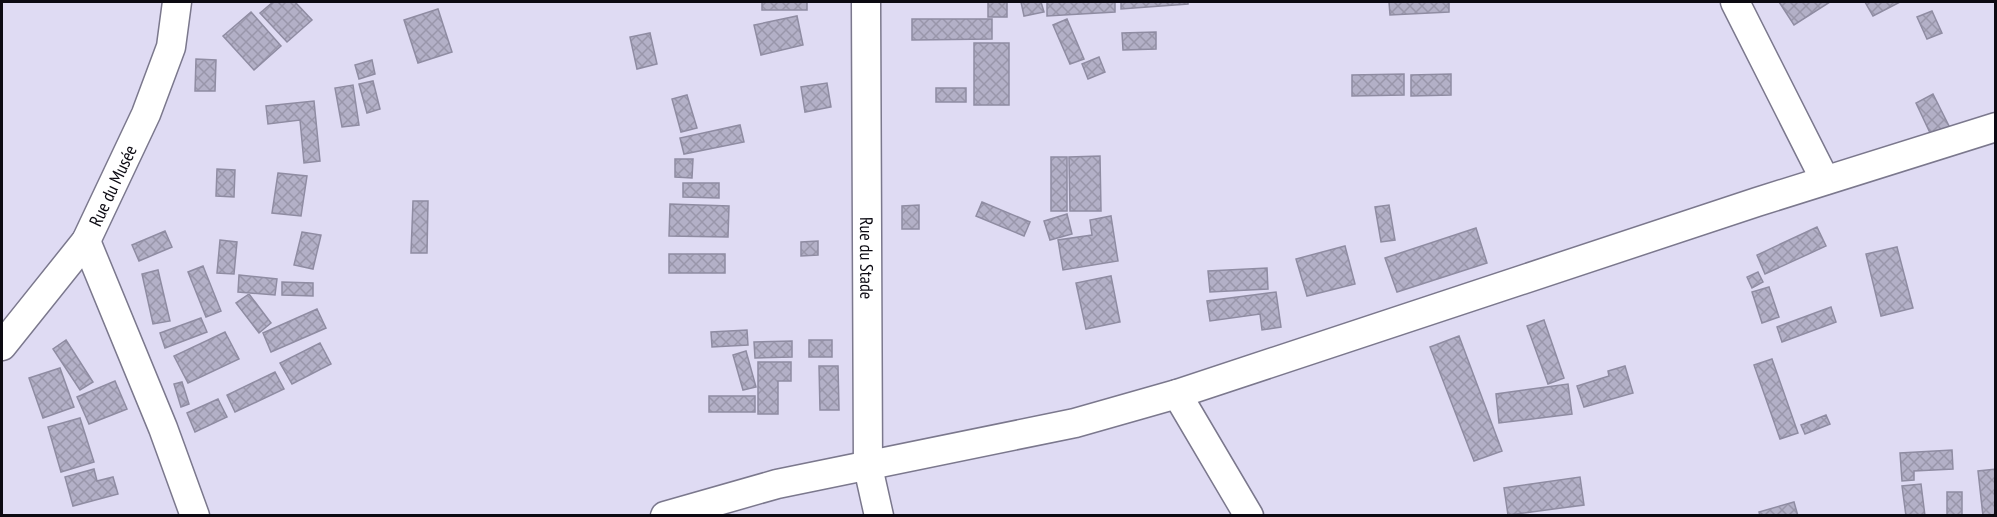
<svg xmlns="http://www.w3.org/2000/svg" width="1997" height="517" viewBox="0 0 1997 517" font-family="'PT Sans Narrow',sans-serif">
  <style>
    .building { fill: url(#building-cross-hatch); stroke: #8f8ca2; stroke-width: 1.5 }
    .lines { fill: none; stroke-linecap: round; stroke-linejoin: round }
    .street-casing { stroke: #7b788d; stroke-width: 31 }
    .street { stroke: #fff; stroke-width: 28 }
    .labels { text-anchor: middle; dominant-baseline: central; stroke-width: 6; stroke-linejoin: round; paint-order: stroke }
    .street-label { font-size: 18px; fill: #0c0a12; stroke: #fff }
  </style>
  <defs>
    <pattern id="building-cross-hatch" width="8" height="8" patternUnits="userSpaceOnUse" patternTransform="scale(1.5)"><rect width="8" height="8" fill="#b3b0c7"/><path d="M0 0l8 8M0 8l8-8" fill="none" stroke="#9996aa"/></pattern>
  </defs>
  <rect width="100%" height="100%" fill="#dfdbf3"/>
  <!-- building -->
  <path class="building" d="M 273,2 L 295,2 L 312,20 L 287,42 L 260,13 Z
    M 762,2 L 807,2 L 807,10 L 762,10 Z
    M 988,2 L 1007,2 L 1007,17 L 988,17 Z
    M 1021,2 L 1041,2 L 1044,12 L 1024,16 Z
    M 1047,2 L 1115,2 L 1115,12 L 1047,16 Z
    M 1121,2 L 1188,2 L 1188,4 L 1121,9 Z
    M 1389,2 L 1449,2 L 1449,12 L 1390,15 Z
    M 1779,2 L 1830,2 L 1794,25 Z
    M 1865,2 L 1900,2 L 1873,16 Z
    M 438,9 L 452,52 L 418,63 L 404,20 Z
    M 1932,11 L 1942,33 L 1927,39 L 1917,17 Z
    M 251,12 L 281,46 L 254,70 L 223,36 Z
    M 797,16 L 803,45 L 761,55 L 754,25 Z
    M 912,19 L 992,19 L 992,39 L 912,40 Z
    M 1067,19 L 1084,59 L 1070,64 L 1053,25 Z
    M 1156,32 L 1156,49 L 1123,50 L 1122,33 Z
    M 650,33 L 657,64 L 637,69 L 630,37 Z
    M 974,43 L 1009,43 L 1009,105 L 974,105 Z
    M 1099,57 L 1105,72 L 1088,79 L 1082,64 Z
    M 196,59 L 216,60 L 215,91 L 195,91 Z
    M 372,60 L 375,74 L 359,79 L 355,65 Z
    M 1404,74 L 1404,95 L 1352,96 L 1352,75 Z
    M 1451,74 L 1451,95 L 1411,96 L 1411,75 Z
    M 373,81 L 380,109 L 367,113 L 359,84 Z
    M 827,83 L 831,107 L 805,112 L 801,87 Z
    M 353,85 L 359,125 L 342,127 L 335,88 Z
    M 936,88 L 966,88 L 966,102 L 936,102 Z
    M 1933,94 L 1950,128 L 1932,137 L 1916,103 Z
    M 687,95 L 697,128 L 681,132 L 672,99 Z
    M 314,101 L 320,161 L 304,163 L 300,120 L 268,124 L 266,106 Z
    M 740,125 L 744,142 L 684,154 L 680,138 Z
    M 1100,156 L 1101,211 L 1070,211 L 1069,157 Z
    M 1051,157 L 1067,157 L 1067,211 L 1051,211 Z
    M 675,159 L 693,159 L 692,178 L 675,177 Z
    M 217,169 L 235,170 L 234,197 L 216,196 Z
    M 278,173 L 307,176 L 301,216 L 272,213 Z
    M 683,183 L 719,183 L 719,198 L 683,197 Z
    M 413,201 L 428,201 L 427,253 L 411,253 Z
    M 982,202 L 1030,222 L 1024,236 L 976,216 Z
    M 670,204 L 729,206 L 728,237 L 669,236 Z
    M 919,205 L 919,229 L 902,229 L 902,206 Z
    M 1389,205 L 1395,240 L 1381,242 L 1375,207 Z
    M 1067,214 L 1072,234 L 1050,240 L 1044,221 Z
    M 1111,216 L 1118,261 L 1063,270 L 1058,240 L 1092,235 L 1090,220 Z
    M 1817,227 L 1826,246 L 1765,274 L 1757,255 Z
    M 1476,228 L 1487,263 L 1397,292 L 1385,258 Z
    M 165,231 L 172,247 L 139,261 L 132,245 Z
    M 302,232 L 321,235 L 313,269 L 294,265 Z
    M 220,240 L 237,242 L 234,274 L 217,273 Z
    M 818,241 L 818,255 L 801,256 L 801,242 Z
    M 1345,246 L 1355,284 L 1307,296 L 1296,259 Z
    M 1897,247 L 1913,308 L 1881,316 L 1866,254 Z
    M 669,254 L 725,254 L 725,273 L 669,273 Z
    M 203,266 L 221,311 L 206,317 L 188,272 Z
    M 1267,268 L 1268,289 L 1210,292 L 1208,271 Z
    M 158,270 L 170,321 L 153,324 L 142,274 Z
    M 1758,272 L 1763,282 L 1752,288 L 1747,277 Z
    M 239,275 L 277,279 L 275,295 L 238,292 Z
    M 1111,276 L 1120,322 L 1086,329 L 1076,283 Z
    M 282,282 L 313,283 L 313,296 L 282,295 Z
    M 1769,287 L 1779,317 L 1762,323 L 1752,292 Z
    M 1276,292 L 1281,327 L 1262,330 L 1260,314 L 1210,321 L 1207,301 Z
    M 249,294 L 271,323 L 259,333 L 236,303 Z
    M 1831,307 L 1836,322 L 1782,342 L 1777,327 Z
    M 317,309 L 326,328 L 271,352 L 263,333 Z
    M 201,318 L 207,332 L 165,348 L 160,333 Z
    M 1544,320 L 1564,378 L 1548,384 L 1527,326 Z
    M 747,330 L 748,345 L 712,347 L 711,332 Z
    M 225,332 L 239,359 L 188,383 L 174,356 Z
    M 1459,336 L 1502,451 L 1474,461 L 1430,347 Z
    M 66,340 L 93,382 L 80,390 L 53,349 Z
    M 809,340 L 832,340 L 832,357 L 809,357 Z
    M 792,341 L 792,357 L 755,358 L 754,342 Z
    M 320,343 L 331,364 L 292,384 L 280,363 Z
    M 746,351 L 756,387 L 743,390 L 733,355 Z
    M 1772,359 L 1798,433 L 1780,439 L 1754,365 Z
    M 758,362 L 791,362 L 791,381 L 778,381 L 778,414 L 758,414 Z
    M 819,366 L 838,366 L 839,410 L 820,410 Z
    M 1625,366 L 1633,393 L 1584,407 L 1577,386 L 1609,376 L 1608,371 Z
    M 60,368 L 74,407 L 43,418 L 29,378 Z
    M 275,372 L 284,389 L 235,412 L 227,395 Z
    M 115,381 L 127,409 L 89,424 L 77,397 Z
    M 182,382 L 189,404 L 181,407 L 174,384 Z
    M 1568,384 L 1572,414 L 1499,423 L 1496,394 Z
    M 709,396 L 755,396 L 755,412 L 709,412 Z
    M 218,399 L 227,417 L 195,432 L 187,413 Z
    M 1826,415 L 1830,424 L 1805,434 L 1801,425 Z
    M 80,418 L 94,462 L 61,472 L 48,427 Z
    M 1952,450 L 1953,469 L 1914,471 L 1914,480 L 1902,481 L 1900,453 Z
    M 94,469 L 97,481 L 113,477 L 118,494 L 73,506 L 65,477 Z
    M 1996,469 L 1996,516 L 1983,516 L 1978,471 Z
    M 1580,477 L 1584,505 L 1508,515 L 1504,488 Z
    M 1921,484 L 1925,516 L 1906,516 L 1902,486 Z
    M 1947,492 L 1962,492 L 1962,516 L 1947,516 Z
    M 1794,502 L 1798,516 L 1760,516 L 1759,512 Z"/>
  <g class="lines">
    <!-- street casing -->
    <g class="street-casing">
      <g id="street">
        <path id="s1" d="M 866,2 L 868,467 L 879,516"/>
        <path d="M 1735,2 L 1825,180"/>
        <path d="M 86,241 L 163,428 L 195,516"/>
        <path id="s2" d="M 2,346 L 86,241 L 146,114 L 171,47 L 177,2"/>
        <path d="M 1177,394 L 1249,516"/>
        <path d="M 665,516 L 777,484 L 1075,423 L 1177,394 L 1757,202 L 1996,127"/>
      </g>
    </g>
    <!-- street -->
    <use href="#street" class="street"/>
  </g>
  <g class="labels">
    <!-- street labels -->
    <g class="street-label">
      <text stroke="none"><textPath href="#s2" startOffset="196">Rue du Musée</textPath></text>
      <text stroke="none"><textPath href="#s1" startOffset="256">Rue du Stade</textPath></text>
    </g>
  </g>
  <!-- border -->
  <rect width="1997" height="517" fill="none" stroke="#0c0a12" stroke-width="6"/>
</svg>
